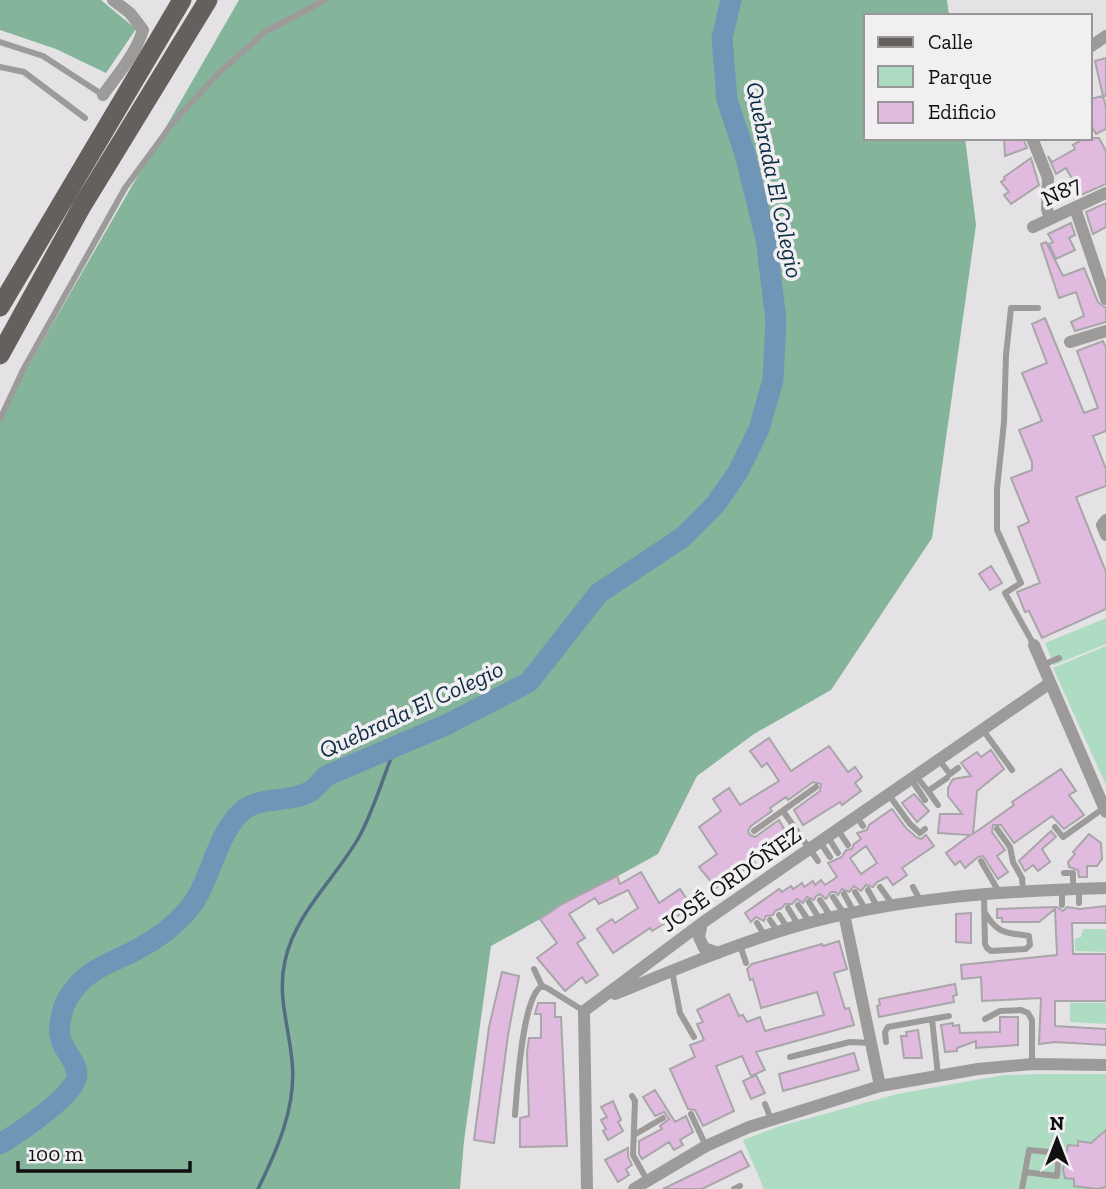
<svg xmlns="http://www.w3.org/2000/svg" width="1106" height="1189" viewBox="0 0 1106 1189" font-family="'Zilla Slab',serif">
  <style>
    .green { fill: #aedcc3 }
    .forest { fill: #84b59b }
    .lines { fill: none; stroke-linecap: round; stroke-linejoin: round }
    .stream { stroke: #536e84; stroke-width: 3.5 }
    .river { stroke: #6f96b6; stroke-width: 21 }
    .building { fill: #e1bbdf; stroke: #a8a6a8; stroke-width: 2; fill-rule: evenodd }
    .service { stroke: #9d9b9a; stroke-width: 6 }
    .minor { stroke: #9d9b9a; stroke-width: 12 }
    .primary { stroke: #63605e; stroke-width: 19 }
    .labels { text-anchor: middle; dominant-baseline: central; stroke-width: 7; stroke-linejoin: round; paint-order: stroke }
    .street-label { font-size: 23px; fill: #111011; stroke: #f2eff2 }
    .water-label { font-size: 24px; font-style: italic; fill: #0c2c43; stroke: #f2eff2 }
  </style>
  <rect width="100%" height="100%" fill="#e5e2e5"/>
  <!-- green -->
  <path class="green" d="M 1106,618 L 1106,644 L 1054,665 L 1045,643 Z
    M 1106,646 L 1106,785 L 1053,668 Z
    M 1083,929 L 1106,929 L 1106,952 L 1075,951 L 1075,939 L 1081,937 Z
    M 1070,1003 L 1106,1003 L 1106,1024 L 1070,1022 Z
    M 1044,1074 L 1106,1074 L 1106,1189 L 764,1189 L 743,1140 L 777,1127 L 897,1094 L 1004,1075 Z"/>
  <!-- forest -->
  <path class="forest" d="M 0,0 L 101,0 L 136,29 L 106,73 L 56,49 L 0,30 Z
    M 239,0 L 947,0 L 949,16 L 866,16 L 866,138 L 965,138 L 976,225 L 932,538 L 831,690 L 754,734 L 697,776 L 658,854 L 491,946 L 464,1141 L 460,1189 L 0,1189 L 0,415 Z"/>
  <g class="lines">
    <!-- stream -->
    <path class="stream" d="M 258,1189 C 277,1150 297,1106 292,1061 C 289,1027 277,995 285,961 C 295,913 336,878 359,837 C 374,810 383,777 395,748"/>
    <!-- river -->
    <path class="river" d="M 0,1144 C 17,1134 77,1094 77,1075 C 77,1060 62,1050 60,1036 C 58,1025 63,1004 70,995 C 89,967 110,964 138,949 C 157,939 174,926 188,910 C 213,880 215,832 245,809 C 263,796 292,803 311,791 C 316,788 321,781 326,776 L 448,724 L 529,682 L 599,593 L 683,537 L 715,505 L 738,472 L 759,429 L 773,380 L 776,320 L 766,239 L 745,154 L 727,100 L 722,38 L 731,0"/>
  </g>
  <!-- building -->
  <path class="building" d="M 1106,58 L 1106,96 L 1103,96 L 1106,107 L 1106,129 L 1096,134 L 1090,123 L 1092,120 L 1090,99 L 1103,96 L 1095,61 Z
    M 1004,138 L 1023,138 L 1027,148 L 1005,156 Z
    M 1085,138 L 1099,138 L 1106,151 L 1106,184 L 1081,195 L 1066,168 L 1056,174 L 1048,156 L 1052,162 L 1075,149 L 1073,145 Z
    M 1031,158 L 1039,185 L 1011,204 L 1004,195 L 1009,192 L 1001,182 L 1005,179 L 1004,177 Z
    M 1106,203 L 1106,227 L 1093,234 L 1086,212 Z
    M 1071,223 L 1075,235 L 1069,238 L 1075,250 L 1056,259 L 1049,244 L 1053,242 L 1048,234 Z
    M 1046,242 L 1063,276 L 1084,268 L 1098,302 L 1106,308 L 1106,322 L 1075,331 L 1071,322 L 1084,316 L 1076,292 L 1059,298 L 1041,244 Z
    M 1045,318 L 1084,413 L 1098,408 L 1077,351 L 1103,341 L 1106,348 L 1106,431 L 1093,436 L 1106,469 L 1106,486 L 1076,497 L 1106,572 L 1106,609 L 1042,638 L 1029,611 L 1025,612 L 1017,592 L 1040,583 L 1018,527 L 1029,522 L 1011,478 L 1032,470 L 1032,462 L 1019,430 L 1042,421 L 1022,373 L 1047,363 L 1032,324 Z
    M 991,566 L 1002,583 L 990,590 L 979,574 Z
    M 769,738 L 791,771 L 829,746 L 848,772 L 855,767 L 862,777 L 855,783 L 861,791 L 842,805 L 840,802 L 803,825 L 794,810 L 820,791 L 821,784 L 813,782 L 788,800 L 786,797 L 770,808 L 772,811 L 751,826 L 748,831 L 750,835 L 755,837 L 779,820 L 788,836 L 753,860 L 755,863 L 716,888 L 699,867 L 717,854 L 699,827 L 721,811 L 713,799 L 729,788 L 740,805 L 779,781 L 767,763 L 762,767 L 750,751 Z
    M 991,750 L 1004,769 L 977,791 L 973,834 L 1014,805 L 1012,802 L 1061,769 L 1076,791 L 1069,795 L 1084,815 L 1064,829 L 1052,816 L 1014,843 L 1001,825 L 993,825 L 992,832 L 1005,850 L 997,856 L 1008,872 L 998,879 L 983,856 L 978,857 L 965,868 L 960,861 L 955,865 L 946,853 L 970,835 L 938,833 L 940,814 L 962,814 L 948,796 L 948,788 L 953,779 L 971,776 L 961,763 L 977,752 L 981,757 Z
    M 914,794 L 929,811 L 917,822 L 902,803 Z
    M 892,809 L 906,828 L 916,837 L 921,839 L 926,835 L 934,846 L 902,868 L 907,875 L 893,885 L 887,877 L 877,882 L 873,887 L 866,885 L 861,891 L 854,886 L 849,892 L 842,889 L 838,895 L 835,892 L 831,892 L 826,899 L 820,894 L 816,896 L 814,900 L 807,897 L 803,903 L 797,899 L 792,904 L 785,904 L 782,908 L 775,911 L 773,915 L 766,916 L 764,921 L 756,917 L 751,922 L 745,913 L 779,889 L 782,892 L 791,886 L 793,889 L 802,883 L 804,887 L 813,881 L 815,885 L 821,880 L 825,885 L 837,877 L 828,863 L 842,857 L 846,850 L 852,849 L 854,844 L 861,839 L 857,833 L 867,830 L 869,825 ZM 866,846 L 877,863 L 861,874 L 850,858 Z
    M 1051,831 L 1056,837 L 1042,849 L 1050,862 L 1038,871 L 1033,865 L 1025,871 L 1019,861 Z
    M 1089,834 L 1101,843 L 1102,859 L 1097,866 L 1087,866 L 1087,877 L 1079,877 L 1078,870 L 1069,867 L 1068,862 L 1075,854 L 1073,852 Z
    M 641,872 L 659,903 L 680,889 L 692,907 L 652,931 L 650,928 L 613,953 L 597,929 L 612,919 L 615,923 L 638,908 L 628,890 L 599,904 L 595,898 L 569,914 L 585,938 L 577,943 L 598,975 L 586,983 L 582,977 L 565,991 L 537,958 L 557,943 L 540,919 L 562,904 L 617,876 L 620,884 Z
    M 1106,906 L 1106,923 L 1072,923 L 1073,954 L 1106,954 L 1106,1001 L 1055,1001 L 1055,1026 L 1106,1029 L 1106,1045 L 1055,1042 L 1039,1044 L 1041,998 L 982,1001 L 981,977 L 962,979 L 961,965 L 1057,955 L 1055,909 L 1039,922 L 1002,922 L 1002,918 L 997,918 L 997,909 L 1057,907 L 1063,911 L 1067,907 L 1080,909 Z
    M 971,913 L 971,943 L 956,942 L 956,914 Z
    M 839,941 L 847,969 L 834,973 L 845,1009 L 849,1008 L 854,1025 L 756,1052 L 765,1070 L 751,1076 L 742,1056 L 716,1066 L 734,1111 L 703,1126 L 695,1110 L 688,1109 L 670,1069 L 695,1057 L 690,1045 L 704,1040 L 697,1024 L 703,1022 L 697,1010 L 729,994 L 739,1016 L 743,1015 L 747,1022 L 760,1017 L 765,1031 L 824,1015 L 817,992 L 761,1008 L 753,979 L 750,980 L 747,969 L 752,964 L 822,944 L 823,946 Z
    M 502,972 L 519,976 L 508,1035 L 494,1143 L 474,1140 L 489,1027 Z
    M 955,984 L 957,995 L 953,996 L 954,1002 L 879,1017 L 877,1006 L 880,1005 L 879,999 Z
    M 538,1003 L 555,1003 L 555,1017 L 561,1017 L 567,1146 L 520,1147 L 520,1118 L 529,1116 L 527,1052 L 529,1038 L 541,1038 L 541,1014 L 535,1014 Z
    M 1000,1017 L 1018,1017 L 1018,1045 L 976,1048 L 976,1041 L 957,1048 L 957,1051 L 945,1052 L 941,1025 L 953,1023 L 953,1026 L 959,1025 L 960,1033 L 1000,1032 Z
    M 918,1030 L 922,1058 L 904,1058 L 901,1036 L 907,1036 L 906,1032 Z
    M 854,1053 L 859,1070 L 783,1091 L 779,1074 Z
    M 756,1075 L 765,1093 L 751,1099 L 743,1081 Z
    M 655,1090 L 675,1122 L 686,1116 L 693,1132 L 680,1140 L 683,1145 L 674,1150 L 669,1142 L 642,1159 L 639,1154 L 639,1141 L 662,1129 L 660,1126 L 669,1119 L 664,1112 L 655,1116 L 643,1097 Z
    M 613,1101 L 621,1120 L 618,1122 L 623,1131 L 608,1140 L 603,1131 L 606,1129 L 601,1120 L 607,1117 L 601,1107 Z
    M 1106,1130 L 1106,1187 L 1097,1189 L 1074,1186 L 1074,1179 L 1065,1178 L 1063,1170 L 1068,1145 L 1078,1146 L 1078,1141 L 1091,1143 Z
    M 628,1148 L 628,1157 L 632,1165 L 626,1169 L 629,1175 L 618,1182 L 605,1160 Z
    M 741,1151 L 749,1166 L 702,1189 L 663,1189 Z"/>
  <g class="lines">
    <!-- service -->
    <path class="service" d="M 0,42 L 43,56 L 103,95
      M 0,67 L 24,72 L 85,118
      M 0,419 L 23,370 L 125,188 L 175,120 L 220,72 L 265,32 L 325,0
      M 1034,645 L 1005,593 L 1021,583 L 997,530 L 997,489 L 1004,422 L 1006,355 L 1011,308 L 1038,308
      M 1043,665 L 1059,658
      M 983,730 L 1012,770
      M 939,760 L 950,774 L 958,768
      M 916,776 L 928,791 L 947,778
      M 911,779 L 925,800
      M 928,791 L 938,805
      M 889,795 L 910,824 L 920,833 L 925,829
      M 783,811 L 818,861
      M 857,817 L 863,826
      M 1055,827 L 1063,837 L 1104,808
      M 997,829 L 1010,847 L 1013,862 L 1022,878 L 1023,890
      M 838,830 L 848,845
      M 754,831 L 816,787
      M 828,837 L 838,853
      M 820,842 L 830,857
      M 981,861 L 999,892
      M 1064,873 L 1073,873 L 1073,889
      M 880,887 L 893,905
      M 913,887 L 920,900
      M 1062,889 L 1062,905
      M 868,890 L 878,908
      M 855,892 L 866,910
      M 844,894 L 854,912
      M 984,895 L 985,944 L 987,948 L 991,951 L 1026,949 L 1030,945 L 1029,936 C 1005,932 998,935 984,911
      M 833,897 L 844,914
      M 820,900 L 831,917
      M 809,902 L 820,920
      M 1079,903 L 1079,889
      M 798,905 L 810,923
      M 788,908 L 799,926
      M 779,915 L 788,929
      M 770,920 L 778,932
      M 757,923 L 765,936
      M 740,945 L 746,963
      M 534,969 L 542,986
      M 672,971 L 680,1013 L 694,1037
      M 932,1019 L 949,1016
      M 985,1019 L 1000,1011 L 1021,1010 L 1028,1013 L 1032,1020 L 1032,1064
      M 886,1042 L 885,1032 L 888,1027 L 932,1019 L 938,1075
      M 790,1057 L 850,1042 L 872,1043
      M 632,1096 L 635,1101 L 633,1155 L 647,1180
      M 765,1104 L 771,1119
      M 691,1114 L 706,1146
      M 515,1115 C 517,1091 522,996 542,986 L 547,988 L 584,1011
      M 634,1135 L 663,1118
      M 734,1189 L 740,1186
      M 1022,1189 L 1029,1150 L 1059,1153 L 1057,1176 L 1025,1172"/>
    <!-- minor -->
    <path class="minor" d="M 1090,47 L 1106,36
      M 103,95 C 118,74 135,55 143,30 L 130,13 L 113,0
      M 1032,138 L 1048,178 L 1047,209 L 1050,219
      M 1075,208 L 1106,299
      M 1033,227 L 1106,193
      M 1070,342 L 1106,331
      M 1106,520 L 1102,525 L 1106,535
      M 1034,645 L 1106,812
      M 844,914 L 880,1086
      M 702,923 L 699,937 L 704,948 L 718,953
      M 615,994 C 672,971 730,946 790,928 C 893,898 999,891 1106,888
      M 587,1189 L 584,1011 L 702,923 L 1050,683
      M 634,1189 L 706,1146 L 749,1127 L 880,1086 L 978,1069 L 1032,1064 L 1106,1065"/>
    <!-- primary -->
    <path class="primary" d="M 0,307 L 182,0
      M 0,355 L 82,206 L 208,0"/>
  </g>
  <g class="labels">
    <!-- street labels -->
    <g class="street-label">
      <text transform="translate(1061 191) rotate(-25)">N87</text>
      <text transform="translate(731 879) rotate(-35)">JOSÉ ORDÓÑEZ</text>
    </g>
    <!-- water labels -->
    <g class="water-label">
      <text transform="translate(775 180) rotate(78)">Quebrada El Colegio</text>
      <text transform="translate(411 709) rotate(-25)">Quebrada El Colegio</text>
    </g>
  </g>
  <!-- legend -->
  <rect x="864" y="14" width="228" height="126" fill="#f2eff2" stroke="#989698" stroke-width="2"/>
  <rect x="878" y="37" width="35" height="10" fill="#63605e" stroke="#989698" stroke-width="2"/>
  <text x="928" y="49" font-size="21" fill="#111011">Calle</text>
  <rect x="878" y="66" width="35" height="21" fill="#aedcc3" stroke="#989698" stroke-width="2"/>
  <text x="928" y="84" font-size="21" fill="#111011">Parque</text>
  <rect x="878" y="102" width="35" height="21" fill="#e1bbdf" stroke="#989698" stroke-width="2"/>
  <text x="928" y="119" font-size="21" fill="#111011">Edificio</text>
  <!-- north arrow -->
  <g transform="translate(1057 1140)" stroke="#f2eff2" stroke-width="5" paint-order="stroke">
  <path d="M0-5L12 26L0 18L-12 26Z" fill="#111011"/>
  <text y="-10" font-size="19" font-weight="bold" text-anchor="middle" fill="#111011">N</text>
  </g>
  <!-- scale -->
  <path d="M18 1161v10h172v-10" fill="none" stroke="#111011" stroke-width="3.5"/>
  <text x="28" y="1161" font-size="21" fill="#111011" stroke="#f2eff2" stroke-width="5" paint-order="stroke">100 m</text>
</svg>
